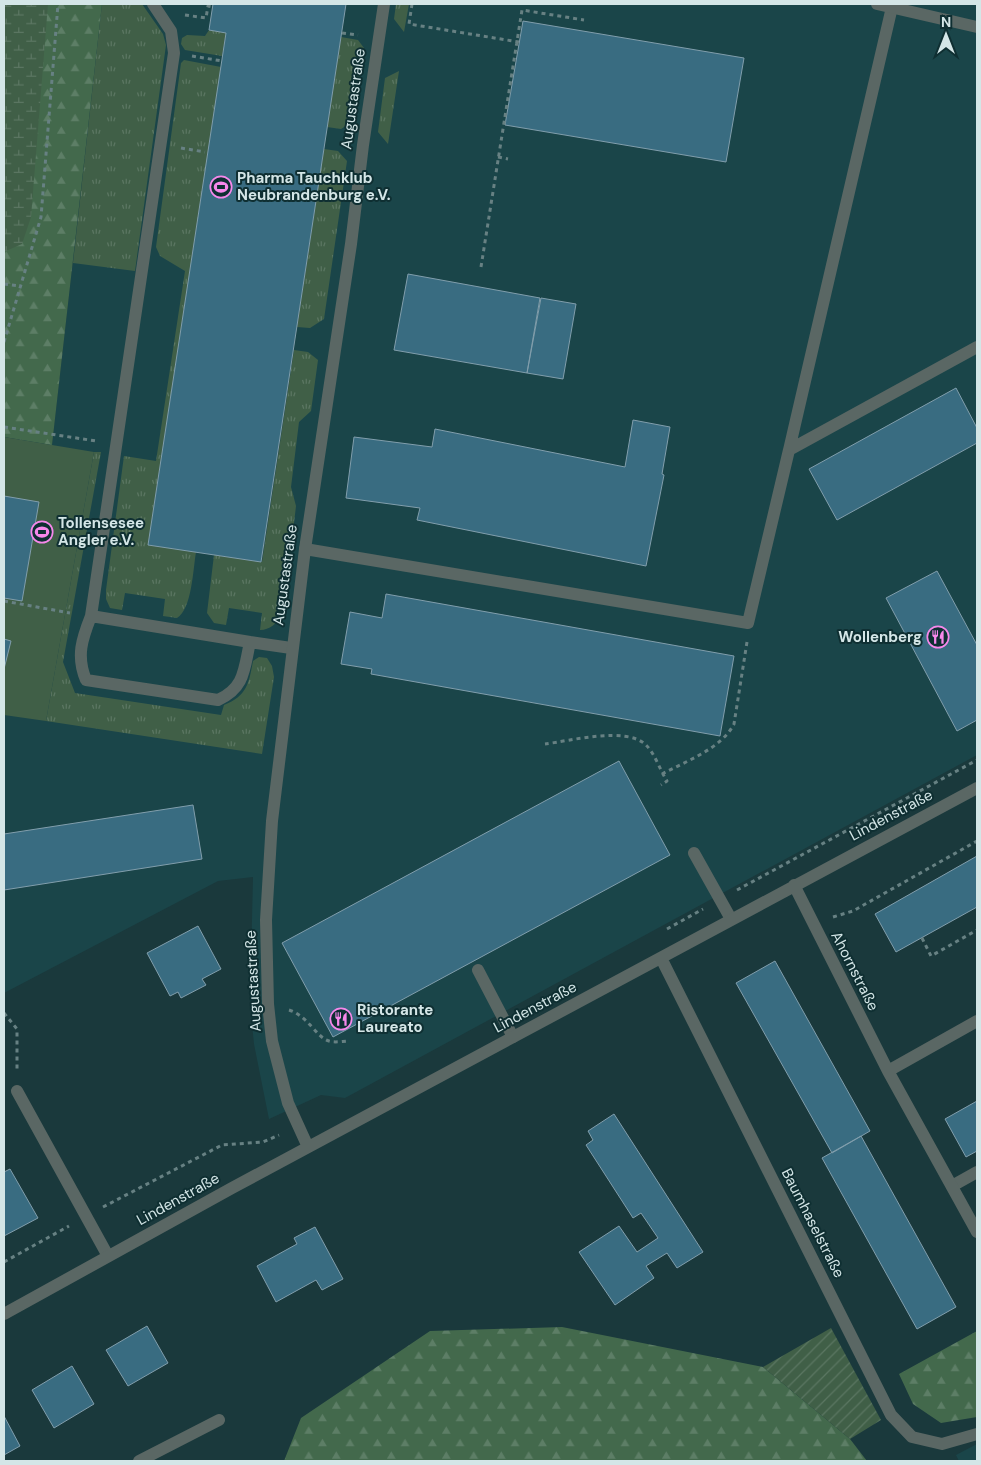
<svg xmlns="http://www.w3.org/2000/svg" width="981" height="1465" viewBox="0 0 981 1465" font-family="'DM Sans',sans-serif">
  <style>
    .built { fill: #1a4549 }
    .grass { fill: url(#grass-tufts) }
    .forest { fill: url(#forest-firs) }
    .wetland { fill: url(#wetland-marsh) }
    .park { fill: #405f47 }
    .garden { fill: url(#garden-furrows) }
    .building { fill: #396c81; stroke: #819eac }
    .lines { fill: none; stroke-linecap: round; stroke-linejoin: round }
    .path { stroke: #678183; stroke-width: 3; stroke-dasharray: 4 4; stroke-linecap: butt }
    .lane { stroke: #5a6764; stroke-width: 12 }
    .street { stroke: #5a6764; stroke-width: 12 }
    .labels { text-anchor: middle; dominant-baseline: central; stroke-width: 4; stroke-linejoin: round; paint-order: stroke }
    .street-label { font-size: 15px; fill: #d4e6e7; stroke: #0f2f32 }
    .poi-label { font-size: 15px; font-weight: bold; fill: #d4e6e7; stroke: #0f2f32; text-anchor: start }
  </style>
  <defs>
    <pattern id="grass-tufts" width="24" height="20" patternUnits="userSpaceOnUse" patternTransform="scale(1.25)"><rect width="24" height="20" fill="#405f47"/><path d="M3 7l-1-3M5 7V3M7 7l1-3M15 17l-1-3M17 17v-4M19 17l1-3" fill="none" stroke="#5b7662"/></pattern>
    <pattern id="forest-firs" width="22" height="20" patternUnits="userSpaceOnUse" patternTransform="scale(1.25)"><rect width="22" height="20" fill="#43694c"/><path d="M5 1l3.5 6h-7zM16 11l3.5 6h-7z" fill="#5d7e66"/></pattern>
    <pattern id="wetland-marsh" width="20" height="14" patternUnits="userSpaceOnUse" patternTransform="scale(1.25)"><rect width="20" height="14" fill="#405f47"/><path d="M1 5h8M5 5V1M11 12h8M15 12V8" fill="none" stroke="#5b7662"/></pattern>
    <pattern id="garden-furrows" width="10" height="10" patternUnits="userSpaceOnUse" patternTransform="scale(1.25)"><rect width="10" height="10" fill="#405f47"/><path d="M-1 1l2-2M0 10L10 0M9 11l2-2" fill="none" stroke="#5b7662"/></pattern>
  </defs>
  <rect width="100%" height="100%" fill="#1a393c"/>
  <!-- built -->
  <path class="built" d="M 102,4 L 977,4 L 977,755 L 345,1098 L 321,1095 L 269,1119 L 254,1044 L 250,1004 L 253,877 L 218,881 L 4,993 L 4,437 L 52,444 Z
    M 977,1444 L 977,1461 L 959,1461 L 956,1455 Z"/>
  <!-- grass -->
  <path class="grass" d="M 102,4 L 142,4 L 163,34 L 166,45 L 135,271 L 73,263 Z
    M 396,4 L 409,4 L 404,32 L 394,19 Z
    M 209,30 L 226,33 L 222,56 L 185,50 L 181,44 L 182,38 L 187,35 L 205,36 Z
    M 341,37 L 358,40 L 364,48 L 352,122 L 341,129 L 327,127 Z
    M 184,60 L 221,67 L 148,545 L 196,552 C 193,569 192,609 177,618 L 163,616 L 165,599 L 125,593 L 122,610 L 110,608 L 106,599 L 106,590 L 124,456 L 156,461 L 185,271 L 160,256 L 156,247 L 181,63 Z
    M 399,71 L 388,144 L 378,132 L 385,78 Z
    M 324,149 L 338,151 L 347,161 L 324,319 L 310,328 L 297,327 Z
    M 294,350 L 308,352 L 318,360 L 311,411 L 299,422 L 291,487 L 296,506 L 283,616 C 276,623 270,630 260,630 L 262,613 L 229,608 L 226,625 L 214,623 L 207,613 L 214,555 L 262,562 Z
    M 94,452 L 101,452 L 63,662 L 75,693 L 221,715 L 224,705 C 247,696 249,683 253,661 L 259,657 L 267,658 L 272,666 L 274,677 L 262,754 L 46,721 Z"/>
  <!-- forest -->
  <path class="forest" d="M 4,4 L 102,4 L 52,445 L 4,437 Z
    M 562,1327 L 763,1367 L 850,1439 L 867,1461 L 284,1461 L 301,1418 L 430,1331 Z
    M 977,1331 L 977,1417 L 941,1423 L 913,1404 L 899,1374 Z"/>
  <!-- wetland -->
  <path class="wetland" d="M 4,4 L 48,4 L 31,217 L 22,244 L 6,251 L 4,251 Z"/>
  <!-- park -->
  <path class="park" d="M 4,437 L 94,452 L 46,721 L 4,715 Z"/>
  <!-- garden -->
  <path class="garden" d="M 831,1328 L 881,1420 L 850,1439 L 763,1367 Z"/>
  <!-- building -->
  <path class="building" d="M 213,4 L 346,4 L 261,562 L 148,545 L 226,33 L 209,30 Z
    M 523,21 L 744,58 L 726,162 L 505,125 Z
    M 408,274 L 540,298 L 527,373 L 394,350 Z
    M 541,298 L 576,304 L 563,379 L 527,373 Z
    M 956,388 L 977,428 L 977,443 L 837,520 L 809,469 Z
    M 633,420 L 670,427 L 662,474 L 664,475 L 646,566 L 417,520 L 420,508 L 346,498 L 354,437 L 432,447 L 435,429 L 625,467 Z
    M 4,496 L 39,502 L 22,601 L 4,598 Z
    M 937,571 L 977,645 L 977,720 L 957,731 L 886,598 Z
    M 386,594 L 734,656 L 720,736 L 371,674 L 372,669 L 341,664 L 350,612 L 382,618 Z
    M 4,639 L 11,641 L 4,669 Z
    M 619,761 L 670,855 L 333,1037 L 282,943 Z
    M 193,805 L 202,859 L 4,890 L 4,834 Z
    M 977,856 L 977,907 L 896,952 L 875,914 Z
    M 198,926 L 221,969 L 202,979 L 206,985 L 181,998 L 178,992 L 170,996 L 147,953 Z
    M 775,961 L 870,1131 L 832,1153 L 736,983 Z
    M 977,1101 L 977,1151 L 966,1157 L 945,1119 Z
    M 614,1114 L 703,1252 L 677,1268 L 667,1253 L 646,1266 L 654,1278 L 615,1305 L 579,1252 L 619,1226 L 637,1252 L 658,1238 L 641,1213 L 633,1218 L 586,1145 L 593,1140 L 588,1131 Z
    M 861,1136 L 956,1307 L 917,1329 L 822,1158 Z
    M 10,1169 L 38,1218 L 4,1236 L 4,1172 Z
    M 315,1227 L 343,1279 L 322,1290 L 316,1280 L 276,1302 L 257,1266 L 297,1244 L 294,1238 Z
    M 147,1326 L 168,1363 L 128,1386 L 106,1350 Z
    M 72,1366 L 94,1404 L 54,1428 L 32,1390 Z
    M 4,1416 L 20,1446 L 4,1455 Z"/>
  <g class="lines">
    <!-- path -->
    <path class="path" d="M 412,4 L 409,24 L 519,42
      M 185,15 L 206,18 L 208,6 L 212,7
      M 342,33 L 358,35
      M 192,56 L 222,61
      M 181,148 L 205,152
      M 498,157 L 508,159
      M 481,267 L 522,10 L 584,20
      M 4,284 L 20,286
      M 4,342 L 41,217 L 58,4
      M 4,427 L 96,441
      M 4,601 L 70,613
      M 545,744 C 569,741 627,726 646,745 C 655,754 660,770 667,781 L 661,785
      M 662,774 C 686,761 721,749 734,724 L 747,642
      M 737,890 L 977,760
      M 833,917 L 853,911 L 977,841
      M 667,929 L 703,909
      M 922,938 L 931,956 L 977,930
      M 289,1010 C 308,1016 317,1038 329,1041 C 335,1043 343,1041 349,1041
      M 4,1013 L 17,1029 L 17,1071
      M 103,1207 L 222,1145 L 263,1142 L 279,1135
      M 4,1262 L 69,1226"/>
    <!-- lane -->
    <path class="lane" d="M 153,4 L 171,31 L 174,53 L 91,616 C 82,639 76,656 86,680 L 218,700 C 245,688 244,669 250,642 L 291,648
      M 789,450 L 892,7
      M 305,549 L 748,623 L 789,450 L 977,347
      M 91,616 L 250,642
      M 694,853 L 731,919
      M 478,970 L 513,1037
      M 17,1091 L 108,1256
      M 952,1186 L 977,1172
      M 139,1461 L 219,1420"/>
    <!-- street -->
    <path class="street" d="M 877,4 L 977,27
      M 794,885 L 888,1071 L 977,1232
      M 661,958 L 891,1415 L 912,1437 L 942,1444 L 977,1434
      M 888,1071 L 977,1021
      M 308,1147 L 288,1103 L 272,1041 L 268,1004 L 266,920 L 272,821 L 305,549 L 351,244 L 363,145 L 384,4
      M 4,1314 L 232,1188 L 977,788"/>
  </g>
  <!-- icons -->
  <defs>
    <g id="stadium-ring" transform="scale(1.125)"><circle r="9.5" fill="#0f2f32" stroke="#f788eb" stroke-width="1.5"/><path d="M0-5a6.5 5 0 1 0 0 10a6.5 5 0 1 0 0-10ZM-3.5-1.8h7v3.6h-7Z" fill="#f788eb"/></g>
    <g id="restaurant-ring" transform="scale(1.125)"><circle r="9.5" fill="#0f2f32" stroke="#f788eb" stroke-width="1.5"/><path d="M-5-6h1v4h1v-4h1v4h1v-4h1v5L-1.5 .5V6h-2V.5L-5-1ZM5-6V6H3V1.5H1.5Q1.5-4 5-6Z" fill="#f788eb"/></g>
  </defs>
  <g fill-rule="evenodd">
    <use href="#stadium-ring" x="221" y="187"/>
    <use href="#stadium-ring" x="42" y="532"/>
    <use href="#restaurant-ring" x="938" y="637"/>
    <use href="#restaurant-ring" x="341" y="1019"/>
  </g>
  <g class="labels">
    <!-- street labels -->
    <g class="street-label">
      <text transform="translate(353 99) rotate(-82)">Augustastraße</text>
      <text transform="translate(285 575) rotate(-82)">Augustastraße</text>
      <text transform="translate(891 815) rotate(-28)">Lindenstraße</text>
      <text transform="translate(855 971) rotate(63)">Ahornstraße</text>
      <text transform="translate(253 981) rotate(-93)">Augustastraße</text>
      <text transform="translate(535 1007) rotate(-28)">Lindenstraße</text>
      <text transform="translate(178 1199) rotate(-29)">Lindenstraße</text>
      <text transform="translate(813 1223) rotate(63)">Baumhaselstraße</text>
    </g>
    <!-- poi labels -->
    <g class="poi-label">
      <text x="237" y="178">Pharma Tauchklub<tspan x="237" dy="17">Neubrandenburg e.V.</tspan></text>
      <text x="58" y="523">Tollensesee<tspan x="58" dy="17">Angler e.V.</tspan></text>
      <text x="922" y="637" text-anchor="end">Wollenberg</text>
      <text x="357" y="1010">Ristorante<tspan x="357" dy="17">Laureato</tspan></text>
    </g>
  </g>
  <!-- border -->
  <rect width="981" height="1465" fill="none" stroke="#d4e6e7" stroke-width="10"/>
  <!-- north arrow -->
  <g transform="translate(946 35)" stroke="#0f2f32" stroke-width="4" paint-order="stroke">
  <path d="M0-4L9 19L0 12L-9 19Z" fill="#d4e6e7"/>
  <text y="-8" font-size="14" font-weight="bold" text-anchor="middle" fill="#d4e6e7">N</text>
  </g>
</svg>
